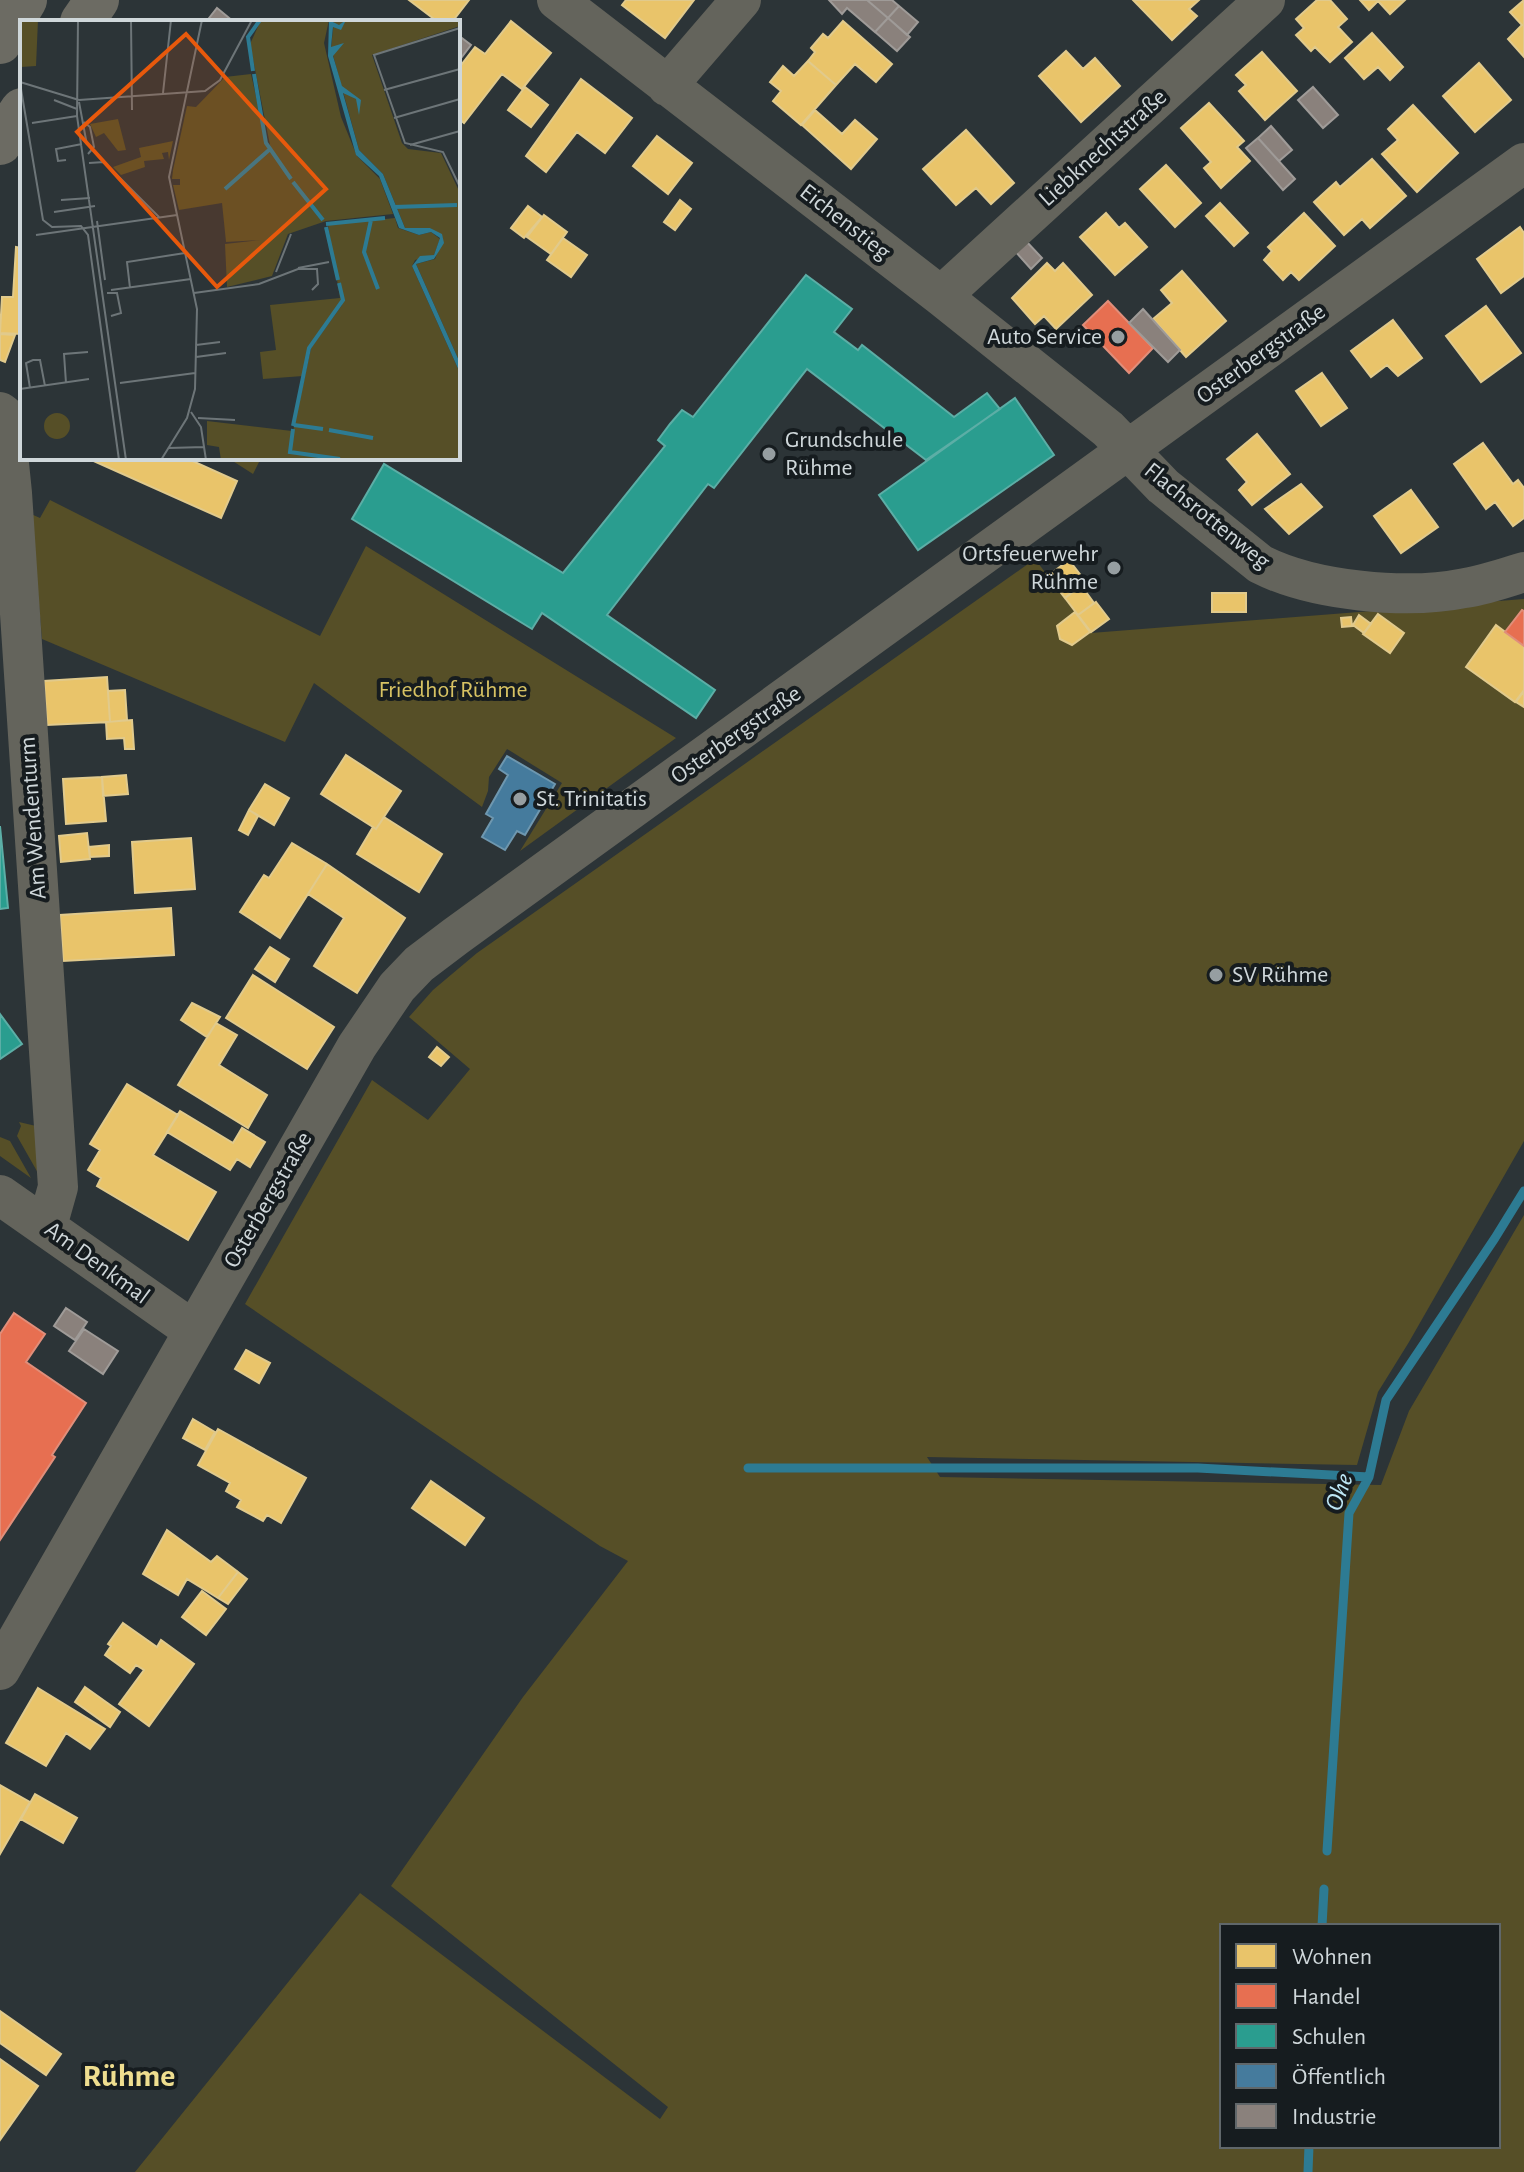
<svg xmlns="http://www.w3.org/2000/svg" width="1524" height="2172" viewBox="0 0 1524 2172" font-family="'Alegreya Sans',sans-serif">
  <style>
    .green { fill: #564f27; fill-rule: evenodd }
    .homes { fill: #e9c46a; stroke: #e1ca8c; stroke-width: 2 }
    .shops { fill: #e76f51; stroke: #e08e7a; stroke-width: 2 }
    .schools { fill: #2a9d8f; stroke: #5caea6; stroke-width: 2 }
    .public { fill: #457b9d; stroke: #6e97af; stroke-width: 2 }
    .industry { fill: #8a817c; stroke: #9f9b98; stroke-width: 2 }
    .lines { fill: none; stroke-linecap: round; stroke-linejoin: round }
    .stream { stroke: #2d7b93; stroke-width: 9 }
    .minor { stroke: #64645c; stroke-width: 40 }
    .major { stroke: #6c6b63; stroke-width: 44 }
    .poi-dot { fill: #969ea1; stroke: #161c1f; stroke-width: 3 }
    .labels { text-anchor: middle; dominant-baseline: central; stroke-width: 8; stroke-linejoin: round; paint-order: stroke }
    .street-label { font-size: 24px; fill: #cfd7da; stroke: #161c1f }
    .poi-label { font-size: 24px; fill: #cfd7da; stroke: #161c1f; text-anchor: start }
    .park-label { font-size: 24px; fill: #d7c263; stroke: #161c1f }
    .water-label { font-size: 26px; font-style: italic; fill: #bde6f5; stroke: #161c1f }
    .district-label { font-size: 32px; font-weight: bold; fill: #eedd8f; stroke: #161c1f }
    .inset-river { fill: none; stroke: #2d7b93; stroke-width: 4 }
    .inset-road { fill: none; stroke: #6d7578; stroke-width: 2 }
    .view { fill: #e8590c; fill-opacity: 0.15; stroke: #e8590c; stroke-width: 4 }
    .inset-edge { fill: none; stroke: #cfd7da; stroke-width: 4 }
  </style>
  <rect width="100%" height="100%" fill="#2c3437"/>
  <!-- green -->
  <path class="green" d="M 228,458 L 261,458 L 253,474 Z
    M 50,500 L 320,636 L 366,546 L 676,738 L 520,851 L 562,783 L 507,749 L 489,777 L 488,791 L 482,807 L 314,683 L 285,742 L 42,639 L 31,514 L 40,518 Z
    M 1035,559 L 1091,633 L 1524,599 L 1524,1141 L 1409,1342 L 1378,1392 L 1357,1465 L 927,1457 L 940,1477 L 1381,1485 L 1409,1411 L 1524,1215 L 1524,2172 L 135,2172 L 360,1893 L 660,2119 L 668,2107 L 391,1886 L 523,1697 L 628,1561 L 600,1546 L 245,1304 L 372,1080 L 428,1120 L 470,1069 L 409,1017 L 433,990 L 477,953 ZM 1222,1926 L 1498,1926 L 1498,2146 L 1222,2146 Z
    M 19,1122 L 36,1126 L 38,1173 L 17,1136 L 21,1126 Z
    M 0,1137 L 10,1141 L 31,1178 L 0,1156 Z"/>
  <!-- homes -->
  <path class="homes" d="M 409,0 L 469,0 L 452,22 L 438,22 Z
    M 626,0 L 694,0 L 665,38 L 622,5 Z
    M 1133,0 L 1199,0 L 1189,9 L 1197,16 L 1172,40 Z
    M 1317,0 L 1330,0 L 1347,19 L 1338,27 L 1352,42 L 1330,62 L 1315,47 L 1311,51 L 1296,35 L 1304,28 L 1296,19 Z
    M 1360,0 L 1405,0 L 1390,14 L 1378,1 L 1369,10 Z
    M 1524,0 L 1524,57 L 1508,39 L 1522,25 L 1510,12 Z
    M 511,21 L 551,53 L 522,89 L 502,74 L 464,123 L 458,118 L 458,69 L 475,47 L 485,54 Z
    M 843,21 L 892,64 L 876,82 L 855,64 L 836,85 L 808,61 L 815,52 L 811,48 L 823,34 L 828,38 Z
    M 1372,33 L 1403,67 L 1390,80 L 1378,67 L 1364,79 L 1345,58 Z
    M 1066,51 L 1083,69 L 1095,58 L 1120,86 L 1081,122 L 1039,76 Z
    M 1262,52 L 1297,91 L 1265,120 L 1239,91 L 1246,85 L 1236,75 Z
    M 808,61 L 836,85 L 801,125 L 773,101 L 781,91 L 770,82 L 783,66 L 794,76 Z
    M 1479,63 L 1511,100 L 1475,132 L 1443,96 Z
    M 581,79 L 632,118 L 605,153 L 577,132 L 546,172 L 526,156 Z
    M 525,87 L 548,105 L 531,127 L 508,110 Z
    M 1209,103 L 1244,141 L 1237,147 L 1250,161 L 1221,188 L 1204,168 L 1211,162 L 1181,128 Z
    M 1413,105 L 1458,153 L 1417,192 L 1382,154 L 1398,140 L 1388,129 Z
    M 815,110 L 842,134 L 855,120 L 877,139 L 851,169 L 802,125 Z
    M 966,130 L 1014,183 L 991,204 L 976,188 L 956,205 L 923,169 Z
    M 657,136 L 692,163 L 668,194 L 633,166 Z
    M 1372,159 L 1406,196 L 1370,228 L 1362,219 L 1344,235 L 1314,202 L 1336,182 L 1340,187 Z
    M 1166,165 L 1201,203 L 1175,227 L 1140,189 Z
    M 680,200 L 691,209 L 675,230 L 664,222 Z
    M 1220,203 L 1248,233 L 1234,246 L 1206,216 Z
    M 528,206 L 542,217 L 524,238 L 511,228 Z
    M 1106,213 L 1119,228 L 1125,223 L 1147,247 L 1115,275 L 1080,237 Z
    M 1304,213 L 1335,246 L 1299,280 L 1291,272 L 1283,280 L 1264,260 L 1272,251 L 1268,247 Z
    M 544,215 L 567,232 L 551,254 L 527,237 Z
    M 1520,227 L 1524,233 L 1524,276 L 1501,293 L 1477,259 Z
    M 563,238 L 587,255 L 571,277 L 547,260 Z
    M 16,247 L 22,248 L 22,334 L 0,333 L 2,297 L 13,297 Z
    M 1047,263 L 1055,271 L 1063,263 L 1092,295 L 1056,329 L 1044,316 L 1035,324 L 1012,298 Z
    M 1182,271 L 1226,321 L 1186,357 L 1153,319 L 1172,303 L 1161,290 Z
    M 1486,306 L 1521,353 L 1481,382 L 1446,336 Z
    M 1393,320 L 1422,358 L 1398,376 L 1387,365 L 1371,377 L 1351,351 Z
    M 0,334 L 15,335 L 5,362 L 0,360 Z
    M 1322,373 L 1347,408 L 1321,426 L 1296,391 Z
    M 1257,434 L 1290,474 L 1252,505 L 1239,490 L 1247,482 L 1227,459 Z
    M 1483,443 L 1513,484 L 1518,480 L 1524,488 L 1524,518 L 1513,526 L 1495,502 L 1486,509 L 1454,464 Z
    M 87,458 L 186,458 L 237,481 L 221,518 Z
    M 1301,484 L 1322,507 L 1289,534 L 1265,509 Z
    M 1411,490 L 1438,527 L 1401,553 L 1374,516 Z
    M 1069,560 L 1086,582 L 1065,598 L 1048,576 Z
    M 1081,585 L 1094,603 L 1078,615 L 1065,598 Z
    M 1212,593 L 1246,593 L 1246,612 L 1212,612 Z
    M 1096,602 L 1109,619 L 1091,632 L 1078,615 Z
    M 1075,612 L 1090,632 L 1072,645 L 1060,639 L 1057,626 Z
    M 1378,614 L 1404,633 L 1390,653 L 1363,634 Z
    M 1359,615 L 1371,624 L 1364,633 L 1353,625 Z
    M 1351,617 L 1352,626 L 1342,627 L 1341,618 Z
    M 1496,625 L 1524,646 L 1524,690 L 1515,702 L 1466,667 Z
    M 107,677 L 110,722 L 47,725 L 44,681 Z
    M 125,690 L 127,720 L 110,722 L 108,691 Z
    M 1524,691 L 1524,707 L 1516,702 Z
    M 132,720 L 134,749 L 125,749 L 124,738 L 107,739 L 106,722 Z
    M 346,755 L 401,791 L 376,829 L 321,794 Z
    M 126,775 L 128,794 L 103,796 L 102,777 Z
    M 102,777 L 106,821 L 66,824 L 63,779 Z
    M 265,784 L 289,798 L 274,825 L 249,810 Z
    M 249,810 L 258,816 L 248,835 L 239,830 Z
    M 384,817 L 442,854 L 419,892 L 357,854 L 373,827 L 376,829 Z
    M 87,833 L 90,859 L 61,862 L 59,836 Z
    M 191,838 L 195,889 L 135,893 L 132,842 Z
    M 292,843 L 327,864 L 280,938 L 240,912 L 264,875 L 269,878 Z
    M 109,845 L 109,856 L 90,857 L 89,847 Z
    M 327,864 L 405,918 L 357,993 L 314,966 L 344,918 L 308,894 Z
    M 171,908 L 174,955 L 63,961 L 60,915 Z
    M 270,947 L 289,959 L 275,982 L 255,969 Z
    M 253,975 L 334,1027 L 307,1069 L 226,1018 Z
    M 192,1003 L 220,1017 L 207,1037 L 181,1020 Z
    M 216,1023 L 237,1035 L 219,1065 L 267,1095 L 248,1128 L 178,1085 Z
    M 437,1047 L 449,1057 L 441,1066 L 429,1057 Z
    M 127,1084 L 178,1115 L 153,1155 L 216,1192 L 188,1240 L 97,1186 L 101,1178 L 88,1170 L 100,1150 L 90,1144 Z
    M 180,1111 L 233,1143 L 242,1128 L 265,1142 L 250,1167 L 237,1159 L 230,1170 L 167,1132 Z
    M 246,1350 L 270,1363 L 259,1383 L 235,1369 Z
    M 193,1419 L 215,1432 L 205,1450 L 183,1438 Z
    M 218,1429 L 306,1478 L 281,1523 L 267,1515 L 263,1521 L 237,1507 L 241,1500 L 226,1491 L 230,1483 L 198,1465 Z
    M 431,1481 L 484,1518 L 465,1545 L 412,1508 Z
    M 167,1530 L 211,1562 L 217,1556 L 238,1572 L 218,1598 L 187,1579 L 178,1595 L 143,1574 Z
    M 238,1572 L 247,1579 L 228,1604 L 218,1598 Z
    M 202,1591 L 226,1609 L 206,1635 L 182,1617 Z
    M 123,1623 L 157,1647 L 161,1640 L 194,1664 L 149,1726 L 119,1704 L 144,1670 L 136,1665 L 130,1673 L 105,1655 L 111,1646 L 108,1644 Z
    M 85,1687 L 120,1712 L 110,1727 L 75,1702 Z
    M 38,1688 L 105,1729 L 90,1749 L 66,1733 L 46,1766 L 6,1743 Z
    M 0,1785 L 30,1802 L 0,1854 Z
    M 35,1794 L 77,1818 L 63,1843 L 21,1819 Z
    M 0,2011 L 61,2054 L 46,2075 L 0,2043 Z
    M 0,2059 L 38,2086 L 0,2140 Z"/>
  <!-- shops -->
  <path class="shops" d="M 1108,301 L 1153,348 L 1129,373 L 1083,325 Z
    M 1522,610 L 1524,611 L 1524,646 L 1505,632 Z
    M 14,1313 L 45,1334 L 26,1362 L 86,1403 L 52,1455 L 55,1457 L 0,1540 L 0,1334 Z"/>
  <!-- schools -->
  <path class="schools" d="M 806,275 L 852,309 L 834,332 L 858,350 L 862,345 L 954,417 L 987,393 L 1000,409 L 926,460 L 807,369 L 714,488 L 708,484 L 607,615 L 715,690 L 696,718 L 542,613 L 532,629 L 352,519 L 384,464 L 563,573 L 665,446 L 658,440 L 670,424 L 682,410 L 693,417 Z
    M 1015,398 L 1054,455 L 918,550 L 879,495 Z
    M 0,826 L 8,908 L 0,909 Z
    M 0,1014 L 22,1044 L 0,1059 Z"/>
  <!-- public -->
  <path class="public" d="M 507,756 L 555,784 L 525,835 L 517,831 L 505,850 L 482,837 L 493,818 L 486,814 L 508,775 L 499,769 Z"/>
  <!-- industry -->
  <path class="industry" d="M 829,0 L 867,0 L 888,18 L 875,32 L 847,8 L 842,14 Z
    M 867,0 L 892,0 L 899,6 L 888,18 Z
    M 899,6 L 918,22 L 907,35 L 888,18 Z
    M 217,8 L 234,22 L 206,22 Z
    M 888,18 L 910,37 L 897,51 L 875,32 Z
    M 458,35 L 471,45 L 458,62 Z
    M 1313,87 L 1338,115 L 1323,128 L 1298,100 Z
    M 1271,126 L 1292,150 L 1279,161 L 1258,138 Z
    M 1258,138 L 1295,179 L 1283,190 L 1246,148 Z
    M 1025,240 L 1042,258 L 1031,269 L 1014,250 Z
    M 1143,309 L 1180,350 L 1168,362 L 1129,323 Z
    M 66,1308 L 87,1322 L 75,1340 L 54,1326 Z
    M 84,1329 L 118,1351 L 103,1374 L 69,1351 Z"/>
  <g class="lines">
    <!-- stream -->
    <path class="stream" d="M 748,1468 L 1198,1468 L 1369,1477
      M 1327,1851 L 1349,1513 L 1369,1477 L 1386,1400 L 1495,1238 L 1524,1191
      M 1322,1926 L 1324,1889
      M 1308,2172 L 1309,2146"/>
    <!-- minor -->
    <path class="minor" d="M 557,0 L 941,296 L 1108,429 L 1163,486 L 1260,564 C 1313,591 1406,600 1465,588 C 1485,585 1505,578 1524,572
      M 667,86 L 741,0
      M 941,296 L 1265,0
      M 0,412 L 4,415 L 12,493 L 58,1187 L 47,1226
      M 0,1195 L 194,1331
      M 0,1670 L 357,1046 L 397,987 L 419,964 L 456,936 L 1524,163"/>
    <!-- major -->
    <path class="major" d="M 82,22 L 97,0
      M 0,42 L 25,0
      M 0,143 L 22,110"/>
  </g>
  <!-- markers -->
  <g class="poi-dot">
    <circle cx="1118" cy="337" r="8"/>
    <circle cx="769" cy="454" r="8"/>
    <circle cx="1114" cy="568" r="8"/>
    <circle cx="520" cy="799" r="8"/>
    <circle cx="1216" cy="975" r="8"/>
  </g>
  <g class="labels">
    <!-- street labels -->
    <g class="street-label">
      <text transform="translate(1103 148) rotate(-42)">Liebknechtstraße</text>
      <text transform="translate(845 222) rotate(38)">Eichenstieg</text>
      <text transform="translate(1261 354) rotate(-36)">Osterbergstraße</text>
      <text transform="translate(1207 516) rotate(39)">Flachsrottenweg</text>
      <text transform="translate(736 735) rotate(-35)">Osterbergstraße</text>
      <text transform="translate(33 818) rotate(-94)">Am Wendenturm</text>
      <text transform="translate(268 1200) rotate(-60)">Osterbergstraße</text>
      <text transform="translate(97 1263) rotate(36)">Am Denkmal</text>
    </g>
    <!-- poi labels -->
    <g class="poi-label">
      <text x="1102" y="337" text-anchor="end">Auto Service</text>
      <text x="785" y="440">Grundschule<tspan x="785" dy="28">Rühme</tspan></text>
      <text x="1098" y="554" text-anchor="end">Ortsfeuerwehr<tspan x="1098" dy="28">Rühme</tspan></text>
      <text x="536" y="799">St. Trinitatis</text>
      <text x="1232" y="975">SV Rühme</text>
    </g>
    <!-- park labels -->
    <g class="park-label">
      <text x="453" y="690">Friedhof Rühme</text>
    </g>
    <!-- water labels -->
    <g class="water-label">
      <text transform="translate(1339 1492) rotate(-69)">Ohe</text>
    </g>
    <!-- district labels -->
    <g class="district-label">
      <text x="129" y="2076">Rühme</text>
    </g>
  </g>
  <!-- overview -->
  <g transform="translate(20 20)">
    <rect width="440" height="440" fill="#2c3437"/>
    <path d="M 0,0 L 18,0 L 16,46 L 1,47 ZM 241,0 L 309,0 L 304,23 L 321,97 L 337,136 L 360,159 L 373,194 L 306,201 L 268,214 L 252,256 L 207,267 L 205,224 L 241,220 L 206,222 L 202,183 L 159,190 L 153,165 L 160,165 L 160,159 L 152,159 L 153,150 L 167,86 L 176,87 L 205,57 L 231,54 L 248,130 L 218,157 L 251,130 L 230,24 ZM 314,0 L 440,0 L 440,6 L 352,35 L 382,123 L 388,129 L 421,133 L 440,173 L 440,343 L 396,244 L 415,239 L 423,218 L 410,208 L 385,208 L 363,154 L 339,130 L 311,28 ZM 98,99 L 106,130 L 98,131 L 84,113 L 76,117 L 70,104 ZM 153,121 L 149,140 L 148,132 L 142,133 L 144,139 L 124,141 L 125,147 L 101,155 L 93,147 L 121,137 L 119,128 ZM 375,198 L 378,208 L 399,215 L 411,212 L 420,219 L 414,235 L 395,240 L 392,246 L 440,353 L 440,440 L 201,440 L 199,427 L 187,425 L 187,401 L 272,411 L 272,416 L 291,328 L 322,285 L 322,283 L 288,327 L 283,356 L 243,359 L 240,332 L 256,330 L 250,285 L 320,278 L 308,205 ZM24 406a13 13 0 1 1 26 0a13 13 0 1 1-26 0Z" fill="#564f27"/>
    <path d="M 309,0 L 319,5 L 326,0 L 321,10 L 313,7 L 311,27 L 324,23 L 313,36 L 322,66 L 341,80 L 339,95 L 336,79 L 323,73 L 339,130 L 363,154 L 385,208 L 410,208 L 422,214 L 424,223 L 414,239 L 396,244 L 440,343 L 440,353 L 392,246 L 400,236 L 414,235 L 420,218 L 411,212 L 399,215 L 379,208 L 359,156 L 336,135 L 308,36 Z" fill="#2d7b93"/>
    <path class="inset-river" d="M 233,51 L 228,17 L 240,0M 234,54 L 246,123 L 271,159M 273,162 L 303,200M 205,169 L 249,130M 374,187 L 437,185M 351,200 L 344,232 L 358,269M 306,204 L 365,198M 306,207 L 318,260M 274,405 L 303,409M 273,406 L 289,328 L 323,280 L 319,263M 273,409 L 270,432 L 320,439M 309,410 L 353,418"/>
    <path class="inset-road" d="M 58,0 L 57,96 L 106,440M 111,0 L 112,90M 440,8 L 354,35 L 385,123 L 423,132 L 440,167M 0,62 L 59,80M 0,63 L 23,200 L 32,207 L 61,206 L 68,215 L 99,440M 364,70 L 440,49M 143,73 L 151,0M 34,80 L 57,89M 59,80 L 185,71 L 200,60 L 232,0M 59,82 L 67,125M 374,98 L 440,79M 64,102 L 70,107 L 74,127 L 68,134M 12,103 L 57,96M 390,125 L 440,111M 46,140 L 38,141 L 36,129 L 62,124M 69,143 L 84,142 L 139,197M 41,180 L 70,178M 34,192 L 75,186M 77,201 L 85,260M 16,215 L 157,195M 278,248 L 309,242M 256,252 L 271,214M 110,268 L 107,242 L 165,233M 91,270 L 171,259M 87,273 L 97,273 L 101,293 L 91,296M 174,273 L 239,264 L 278,249 L 297,249 L 298,264 L 292,270M 176,325 L 200,322M 176,337 L 206,333M 46,363 L 44,334 L 68,332M 100,363 L 175,353M 10,368 L 6,343 L 13,340 L 20,340 L 25,366M 0,369 L 69,359M 171,392 L 181,407 L 186,440M 178,398 L 215,400M 149,428 L 184,427M 141,440 L 167,398 L 175,369 L 177,289 L 149,157 L 182,0"/>
    <path class="view" d="M 166,14 L 306,169 L 197,267 L 57,112 Z"/>
    <rect width="440" height="440" class="inset-edge"/>
  </g>
  <!-- legend -->
  <rect x="1220" y="1924" width="280" height="224" fill="#161c1f" stroke="#60676a" stroke-width="2"/>
  <rect x="1236" y="1944" width="40" height="24" fill="#e9c46a" stroke="#60676a" stroke-width="2"/>
  <text x="1292" y="1964" font-size="24" fill="#cfd7da">Wohnen</text>
  <rect x="1236" y="1984" width="40" height="24" fill="#e76f51" stroke="#60676a" stroke-width="2"/>
  <text x="1292" y="2004" font-size="24" fill="#cfd7da">Handel</text>
  <rect x="1236" y="2024" width="40" height="24" fill="#2a9d8f" stroke="#60676a" stroke-width="2"/>
  <text x="1292" y="2044" font-size="24" fill="#cfd7da">Schulen</text>
  <rect x="1236" y="2064" width="40" height="24" fill="#457b9d" stroke="#60676a" stroke-width="2"/>
  <text x="1292" y="2084" font-size="24" fill="#cfd7da">Öffentlich</text>
  <rect x="1236" y="2104" width="40" height="24" fill="#8a817c" stroke="#60676a" stroke-width="2"/>
  <text x="1292" y="2124" font-size="24" fill="#cfd7da">Industrie</text>
</svg>
